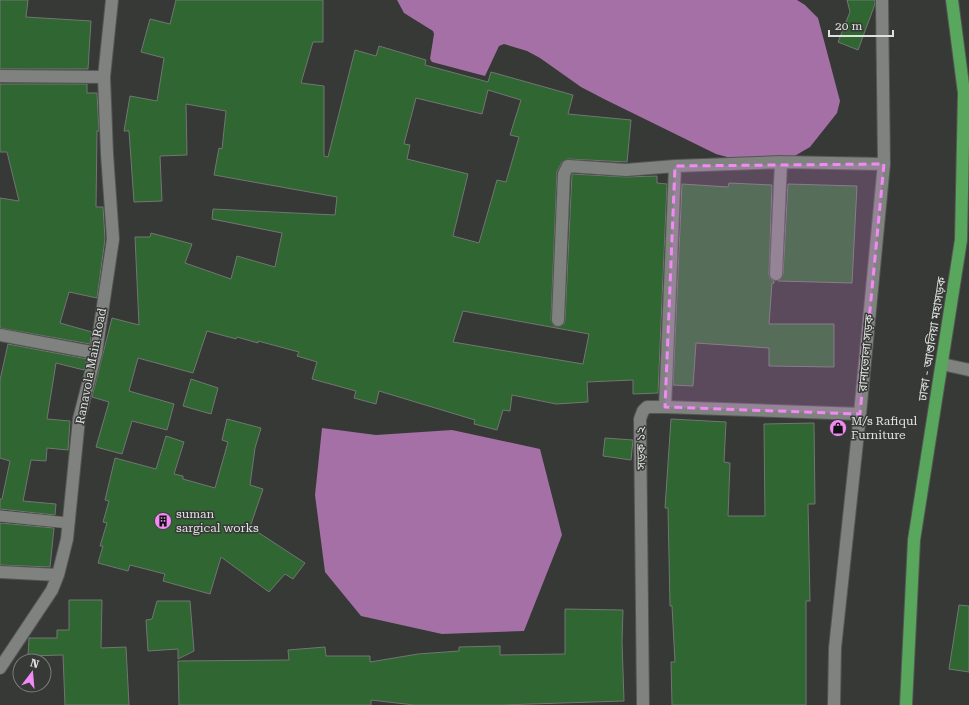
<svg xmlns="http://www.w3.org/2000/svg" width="969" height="705" viewBox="0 0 969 705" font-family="'Roboto Serif','Noto Sans Bengali',serif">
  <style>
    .water { fill: #a570a6 }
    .building { fill: #2f6632; stroke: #727672; fill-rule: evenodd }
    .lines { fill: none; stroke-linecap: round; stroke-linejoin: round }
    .lane-casing { stroke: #535653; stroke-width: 12 }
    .street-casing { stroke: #535653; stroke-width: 14 }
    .highway-casing { stroke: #535653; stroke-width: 14 }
    .lane { stroke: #7f827f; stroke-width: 11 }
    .street { stroke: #7f827f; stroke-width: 12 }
    .highway { stroke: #59a75d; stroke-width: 12 }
    .marked { fill: #f18af4; fill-opacity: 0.2; stroke: #f18af4; stroke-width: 3; stroke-dasharray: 8 5; stroke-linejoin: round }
    .labels { text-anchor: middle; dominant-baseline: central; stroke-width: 3; stroke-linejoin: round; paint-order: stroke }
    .street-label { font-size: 12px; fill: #dfe0df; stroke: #363936 }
    .poi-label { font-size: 12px; fill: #dfe0df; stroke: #363936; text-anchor: start }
  </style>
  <rect width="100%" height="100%" fill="#363936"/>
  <!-- water -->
  <path class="water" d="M 397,0 L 797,0 L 805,5 L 818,18 L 840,101 L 837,113 L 810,147 L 786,161 L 738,160 L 716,154 L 604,99 L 581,87 L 540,58 L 527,51 L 504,44 L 499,46 L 485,76 L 432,62 L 430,59 L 434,34 L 433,31 L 404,13 Z
    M 322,428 L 376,435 L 452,430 L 540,449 L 562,535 L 524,631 L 442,634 L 361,616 L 325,572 L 315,495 Z"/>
  <!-- building -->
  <path class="building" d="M 0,0 L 28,0 L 26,17 L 91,21 L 88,69 L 0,69 Z
    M 176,0 L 323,0 L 323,42 L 313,42 L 301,83 L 324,86 L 324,156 L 328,157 L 355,50 L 376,56 L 379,46 L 426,60 L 425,65 L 488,82 L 491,72 L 573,95 L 568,114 L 631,120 L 627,162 L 568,159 L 562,162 L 557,171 L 551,320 L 554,326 L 558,327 L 564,324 L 565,320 L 572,174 L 626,177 L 657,176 L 657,183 L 667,184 L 658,393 L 633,394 L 633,380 L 587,382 L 588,402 L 556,404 L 512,395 L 510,411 L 503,410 L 497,430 L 474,424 L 475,420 L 379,391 L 376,404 L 354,398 L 356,391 L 312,379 L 317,362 L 297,356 L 299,352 L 258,341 L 258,343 L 237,337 L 236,339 L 207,331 L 193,373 L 138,358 L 129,391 L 174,404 L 167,430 L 132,421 L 122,454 L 96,447 L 109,402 L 92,397 L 112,318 L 139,325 L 135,237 L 150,237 L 151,233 L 192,244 L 185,263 L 231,279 L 237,256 L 275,267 L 282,233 L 212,219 L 213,209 L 335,215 L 337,197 L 214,175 L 219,148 L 222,149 L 226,111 L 186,104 L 187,155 L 160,156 L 162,201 L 134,202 L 129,131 L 124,131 L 130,96 L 157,101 L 164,58 L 141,52 L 150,19 L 170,24 ZM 488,90 L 521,100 L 510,135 L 519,137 L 506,182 L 497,180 L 479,243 L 453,236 L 468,174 L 407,159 L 410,145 L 404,144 L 416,98 L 482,114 ZM 463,311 L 589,334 L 583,364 L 453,342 Z
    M 847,0 L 875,0 L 875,4 L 858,50 L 838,42 L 850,12 Z
    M 0,84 L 87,84 L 87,93 L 97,93 L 99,131 L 97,131 L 96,207 L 103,207 L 105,239 L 97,298 L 69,292 L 60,323 L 92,332 L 90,344 L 0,328 L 0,198 L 19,201 L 7,152 L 0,152 Z
    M 729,183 L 772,185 L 769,274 L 770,278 L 774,281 L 774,283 L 772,283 L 769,324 L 834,324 L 834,367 L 769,366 L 769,348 L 696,343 L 693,386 L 673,385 L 682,184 L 728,187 Z
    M 788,184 L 857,186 L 852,283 L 778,281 L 783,274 Z
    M 8,344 L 87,359 L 84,370 L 56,363 L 47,419 L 70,421 L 68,450 L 47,448 L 46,461 L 31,460 L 23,501 L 56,504 L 55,515 L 0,509 L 0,499 L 2,499 L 10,461 L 0,458 L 0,380 Z
    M 191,379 L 218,388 L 211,414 L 183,406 Z
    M 227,419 L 261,428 L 255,448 L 250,485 L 263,489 L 250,527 L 305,563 L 293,579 L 285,574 L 269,592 L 221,557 L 210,594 L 163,581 L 165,574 L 130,565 L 128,571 L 98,563 L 103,546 L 100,546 L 107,523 L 103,522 L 109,501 L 105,500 L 115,458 L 156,469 L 166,436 L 184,442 L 174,474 L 183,476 L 183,479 L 215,488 L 228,442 L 222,440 Z
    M 671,419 L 726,422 L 724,462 L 730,463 L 728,516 L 765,516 L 764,424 L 814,423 L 815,504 L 808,504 L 810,601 L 806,601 L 806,705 L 672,705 L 671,662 L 675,662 L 672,606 L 670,606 L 668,508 L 665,508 Z
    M 605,438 L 633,440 L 631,460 L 603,456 Z
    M 0,523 L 54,528 L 50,567 L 0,565 Z
    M 69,600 L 102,600 L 101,648 L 126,647 L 129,705 L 65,705 L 63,655 L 28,656 L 29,638 L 57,638 L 57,630 L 69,630 Z
    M 157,601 L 190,601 L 194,651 L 178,659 L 178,649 L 148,651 L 146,620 L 152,619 Z
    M 959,605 L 969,606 L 969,672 L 949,669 Z
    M 565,609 L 623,610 L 622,641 L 624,701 L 501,705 L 414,705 L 371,700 L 371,705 L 179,705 L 178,661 L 289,660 L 288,650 L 325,647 L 326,656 L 370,656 L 370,662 L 418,654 L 459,651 L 459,647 L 500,646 L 500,655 L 565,654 Z"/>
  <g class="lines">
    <!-- lane casing -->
    <g class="lane-casing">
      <path id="lane" d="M 0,516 L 69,523"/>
    </g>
    <!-- street casing -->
    <g class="street-casing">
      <path id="street" d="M 0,76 L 104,77
        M 776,274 L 781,162
        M 558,320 L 564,174 L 568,166 L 626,170 L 675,166 L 781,162 L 884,164
        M 0,335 L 96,353
        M 942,364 L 969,370
        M 665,407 L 675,166
        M 0,572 L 58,575
        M 0,668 L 52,590 L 58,575 L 67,539 L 79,419 L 96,353 L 113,239 L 107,154 L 104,77 L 112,0
        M 643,705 L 640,419 L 643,411 L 647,407 L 665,407 L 860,414
        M 834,705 L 835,648 L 860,414 L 884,164 L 882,0"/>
    </g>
    <!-- highway casing -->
    <g class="highway-casing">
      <path id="highway" d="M 906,705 L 914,540 L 961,240 L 964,93 L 952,0"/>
    </g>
    <!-- lane -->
    <use href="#lane" class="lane"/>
    <!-- street -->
    <use href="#street" class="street"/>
    <!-- highway -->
    <use href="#highway" class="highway"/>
  </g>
  <!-- marked area -->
  <path class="marked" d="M 884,164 L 860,414 L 665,407 L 675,166 Z"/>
  <!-- icons -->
  <defs>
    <g id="shop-disc" transform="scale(0.9)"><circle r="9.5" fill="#f18af4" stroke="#363936"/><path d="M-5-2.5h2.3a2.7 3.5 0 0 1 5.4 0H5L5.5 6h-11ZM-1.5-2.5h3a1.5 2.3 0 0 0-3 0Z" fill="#111"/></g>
    <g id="building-disc" transform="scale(0.9)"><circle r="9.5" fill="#f18af4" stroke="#363936"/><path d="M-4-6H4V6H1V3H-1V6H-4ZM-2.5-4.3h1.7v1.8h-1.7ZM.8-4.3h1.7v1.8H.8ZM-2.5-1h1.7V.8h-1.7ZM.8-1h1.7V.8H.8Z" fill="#111"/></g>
  </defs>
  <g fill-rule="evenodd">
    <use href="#shop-disc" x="838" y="428"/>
    <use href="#building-disc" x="163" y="521"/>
  </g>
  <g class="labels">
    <!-- street labels -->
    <g class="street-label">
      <text transform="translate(932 339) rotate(-81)">ঢাকা - আশুলিয়া মহাসড়ক</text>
      <text transform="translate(866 353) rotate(-85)">রানাভোলা সড়ক</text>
      <text transform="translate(91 366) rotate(-79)">Ranavola Main Road</text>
      <text transform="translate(641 448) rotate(-91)">সড়ক ১২</text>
    </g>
    <!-- poi labels -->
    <g class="poi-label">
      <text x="851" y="421">M/s Rafiqul<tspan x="851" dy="14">Furniture</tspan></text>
      <text x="176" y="514">suman<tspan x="176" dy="14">sargical works</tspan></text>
    </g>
  </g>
  <!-- north arrow -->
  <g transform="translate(32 673) rotate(16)"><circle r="19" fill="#363936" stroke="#7a7c7a"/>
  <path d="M0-3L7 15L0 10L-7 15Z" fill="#f18af4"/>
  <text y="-6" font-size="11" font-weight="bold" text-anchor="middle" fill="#dfe0df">N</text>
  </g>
  <!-- scale -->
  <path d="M829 30v6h64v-6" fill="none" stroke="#dfe0df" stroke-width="2"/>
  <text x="835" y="30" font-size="12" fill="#dfe0df" stroke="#363936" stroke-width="3" paint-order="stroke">20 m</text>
</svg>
